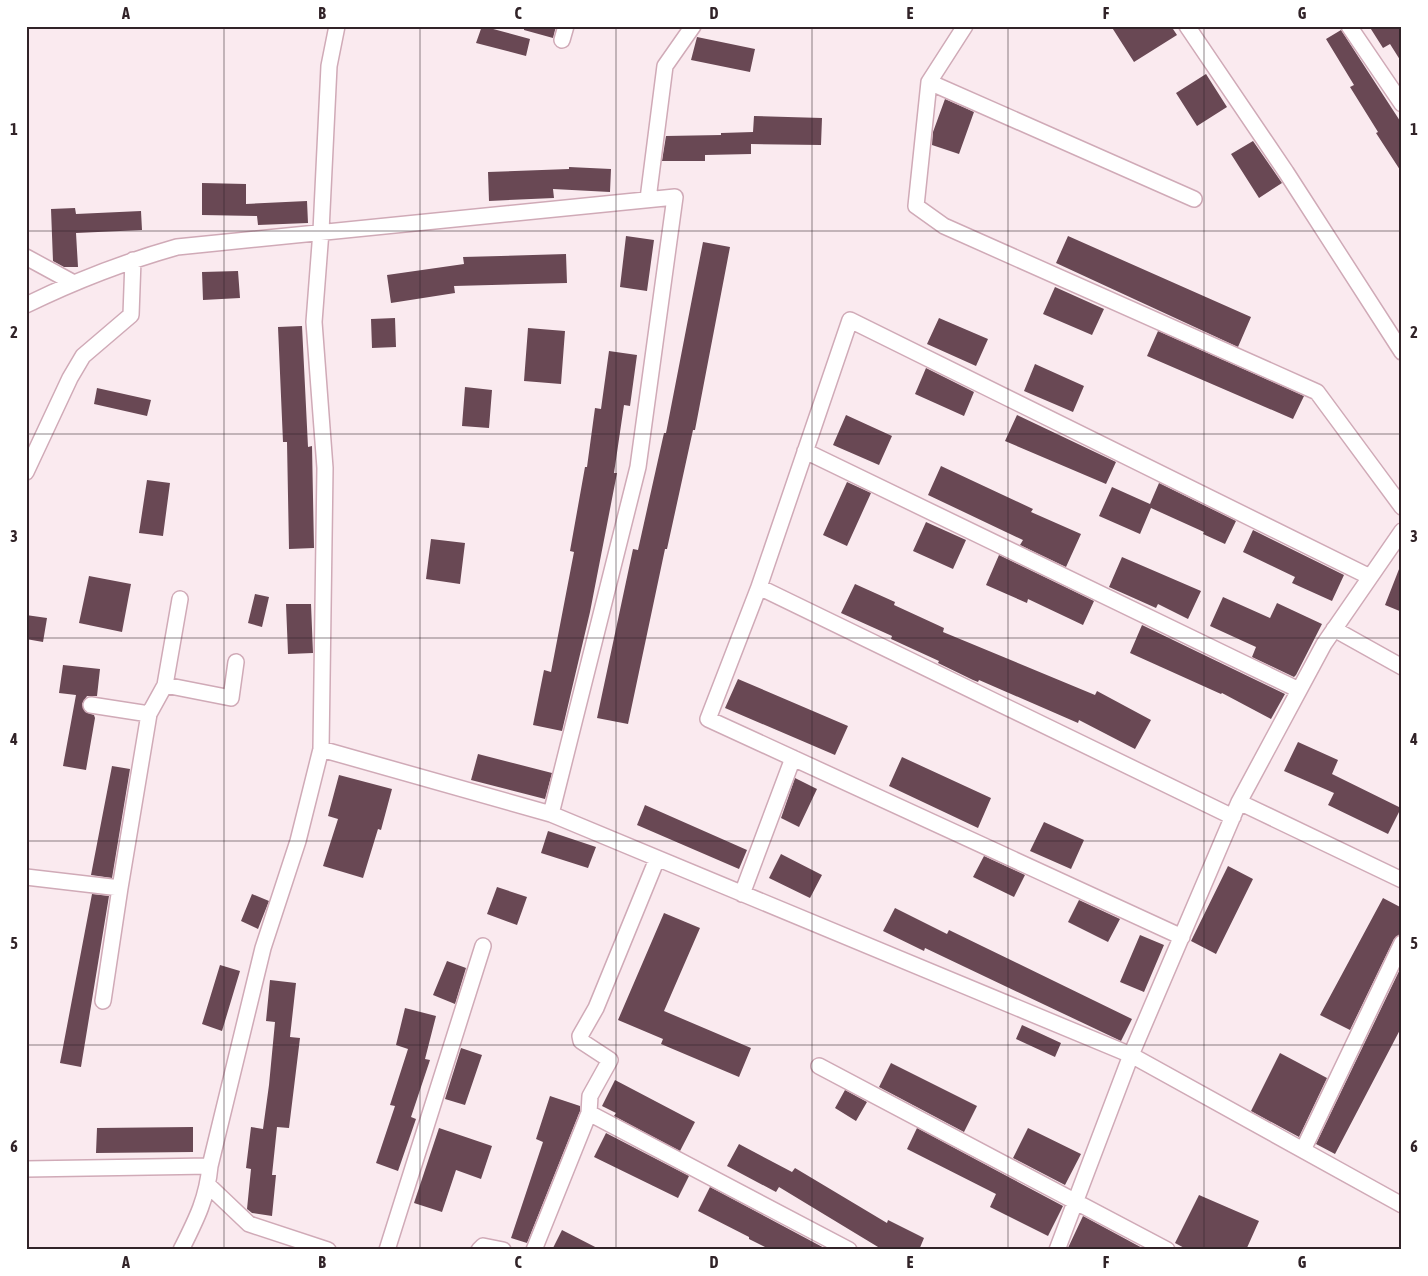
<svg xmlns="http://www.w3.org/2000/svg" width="1428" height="1276" viewBox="0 0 1428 1276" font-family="'Asap Condensed',sans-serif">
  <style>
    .building { fill: #694854 }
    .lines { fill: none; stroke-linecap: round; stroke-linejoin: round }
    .minor-casing { stroke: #d0aab7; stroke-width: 18 }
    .minor { stroke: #fff; stroke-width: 15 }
    .grid { fill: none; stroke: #312328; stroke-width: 1; stroke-opacity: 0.55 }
    .neatline { fill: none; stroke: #312328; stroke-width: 2 }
    .grid-label { font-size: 16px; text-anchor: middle; font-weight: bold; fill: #312328 }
  </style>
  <rect width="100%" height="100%" fill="#faeaef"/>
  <!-- building -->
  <path class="building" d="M 482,26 L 530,39 L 526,56 L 476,43 Z
    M 524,26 L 556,26 L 553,38 L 524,30 Z
    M 1111,26 L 1171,26 L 1177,35 L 1134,62 Z
    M 1369,26 L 1402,26 L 1402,63 L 1390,44 L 1383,48 Z
    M 1341,30 L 1402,124 L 1402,173 L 1376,133 L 1378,132 L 1350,87 L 1354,85 L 1326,39 Z
    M 697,37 L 755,49 L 750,72 L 691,60 Z
    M 1206,74 L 1227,107 L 1197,126 L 1176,93 Z
    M 945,99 L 974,112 L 959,154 L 932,145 L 933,132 Z
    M 754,116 L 822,118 L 821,145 L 751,144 L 751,154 L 705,155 L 705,161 L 662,161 L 666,136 L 721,135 L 721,133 L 753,132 Z
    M 1253,141 L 1282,183 L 1259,198 L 1231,154 Z
    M 569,167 L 611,169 L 610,192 L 553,189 L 554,198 L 489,201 L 488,172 L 569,169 Z
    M 202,183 L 246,184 L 246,204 L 307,201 L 308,223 L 258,225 L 257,216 L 202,215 Z
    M 75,208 L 76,214 L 141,211 L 142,230 L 76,233 L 78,267 L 64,267 L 53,261 L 51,209 Z
    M 626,236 L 654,240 L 647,291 L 620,287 Z
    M 1068,236 L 1251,317 L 1238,347 L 1056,263 Z
    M 703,242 L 730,247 L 695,430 L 693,430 L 667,549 L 665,549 L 628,724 L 597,718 L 633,549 L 638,550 L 664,433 L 666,433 Z
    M 566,254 L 567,283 L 454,286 L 455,293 L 391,303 L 387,275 L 464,264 L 463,257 Z
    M 238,271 L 240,298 L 203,300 L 202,272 Z
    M 1055,287 L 1104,309 L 1092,335 L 1043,314 Z
    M 395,318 L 396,347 L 372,348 L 371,319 Z
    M 939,318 L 988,339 L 976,366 L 927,344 Z
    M 302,326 L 308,447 L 312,446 L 314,548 L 289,549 L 287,442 L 283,442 L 278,327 Z
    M 528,328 L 565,331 L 561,384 L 524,381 Z
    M 1158,331 L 1304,396 L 1293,419 L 1147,356 Z
    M 609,351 L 637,355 L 630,406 L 624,405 L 614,473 L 617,473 L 590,612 L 562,731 L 533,725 L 544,670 L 551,672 L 574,552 L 570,551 L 585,467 L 587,467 L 595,408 L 601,409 Z
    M 1035,364 L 1084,386 L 1073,412 L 1024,391 Z
    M 926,368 L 974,392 L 964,416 L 915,394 Z
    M 465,387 L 492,390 L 489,428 L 462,426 Z
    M 97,388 L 151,400 L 147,416 L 94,404 Z
    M 846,415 L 892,436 L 879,465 L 833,445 Z
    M 1017,415 L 1116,462 L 1106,484 L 1005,441 Z
    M 941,466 L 1033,509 L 1031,512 L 1081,534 L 1066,567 L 1020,545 L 1023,540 L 928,495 Z
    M 147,480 L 170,483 L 163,536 L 139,533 Z
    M 847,482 L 871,493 L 847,546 L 823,535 Z
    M 1159,483 L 1236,521 L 1225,544 L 1203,534 L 1204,532 L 1151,508 L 1140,534 L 1099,516 L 1112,487 L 1150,504 Z
    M 926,522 L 966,540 L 953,569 L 913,551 Z
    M 1253,530 L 1344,575 L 1332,601 L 1292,583 L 1295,577 L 1243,552 Z
    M 431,539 L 465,543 L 460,584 L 426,579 Z
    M 999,555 L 1094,601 L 1083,625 L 1028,599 L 1027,603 L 986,585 Z
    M 1122,557 L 1201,591 L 1188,619 L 1158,604 L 1156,608 L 1109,587 Z
    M 1401,564 L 1402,564 L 1402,612 L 1385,605 Z
    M 89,576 L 131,584 L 122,632 L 79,623 Z
    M 855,584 L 895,602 L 894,605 L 944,628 L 943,632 L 1095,695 L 1097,691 L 1151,720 L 1135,749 L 1079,720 L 1078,723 L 979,680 L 978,682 L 973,680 L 938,663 L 939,661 L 891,639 L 892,636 L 841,613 Z
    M 255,594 L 269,597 L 262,627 L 248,623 Z
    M 1223,597 L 1270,618 L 1277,603 L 1322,624 L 1296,675 L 1294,677 L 1252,657 L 1256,647 L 1210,626 Z
    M 286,604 L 311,604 L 313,653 L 288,654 Z
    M 26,615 L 47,618 L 43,642 L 26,639 Z
    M 1142,625 L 1285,694 L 1271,719 L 1222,693 L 1221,694 L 1130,653 Z
    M 63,665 L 100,669 L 97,696 L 87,696 L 82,704 L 85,712 L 94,715 L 95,718 L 86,770 L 63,766 L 76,695 L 59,693 Z
    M 738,679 L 848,726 L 835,755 L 725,708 Z
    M 1298,742 L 1338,760 L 1332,774 L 1401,808 L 1388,834 L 1328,805 L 1334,793 L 1284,771 Z
    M 478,754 L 552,773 L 545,799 L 471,780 Z
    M 902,757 L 991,798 L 978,828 L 889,786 Z
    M 112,766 L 130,769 L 112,878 L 91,875 Z
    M 339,775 L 392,789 L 381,830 L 378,829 L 363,878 L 323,866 L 338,819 L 328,816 Z
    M 795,778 L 817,789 L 799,827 L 781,818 Z
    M 645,805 L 747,850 L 739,869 L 637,825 Z
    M 1044,822 L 1084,840 L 1071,869 L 1030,851 Z
    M 548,831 L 596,847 L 588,868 L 541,853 Z
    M 781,854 L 822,875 L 810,898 L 769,878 Z
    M 984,856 L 1025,875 L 1014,897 L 973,877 Z
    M 1228,866 L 1253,879 L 1216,954 L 1191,941 Z
    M 497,887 L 527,897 L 517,925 L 487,914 Z
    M 92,894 L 109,896 L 81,1067 L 60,1063 Z
    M 252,894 L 269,901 L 258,929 L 241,921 Z
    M 1383,898 L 1402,908 L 1402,934 L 1394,939 L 1350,1030 L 1320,1015 Z
    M 1079,900 L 1120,919 L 1108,942 L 1068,922 Z
    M 895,908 L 947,934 L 949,930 L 1132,1019 L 1121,1041 L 925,948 L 924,951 L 883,931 Z
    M 664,913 L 700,928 L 664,1011 L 751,1048 L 739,1077 L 661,1044 L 663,1039 L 618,1020 Z
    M 1140,935 L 1164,945 L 1144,992 L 1120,982 Z
    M 447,961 L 466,968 L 455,1004 L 433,995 Z
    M 220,965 L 240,971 L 222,1031 L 202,1024 Z
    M 1402,965 L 1402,1026 L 1335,1154 L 1316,1144 Z
    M 270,980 L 296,983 L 290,1037 L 300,1038 L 289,1128 L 277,1127 L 272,1175 L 276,1175 L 272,1216 L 252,1213 L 247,1209 L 251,1169 L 246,1168 L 251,1127 L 263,1129 L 269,1085 L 275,1022 L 266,1021 Z
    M 405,1008 L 436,1016 L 425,1059 L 430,1060 L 411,1117 L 416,1119 L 398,1171 L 376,1163 L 395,1106 L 390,1105 L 408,1049 L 396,1045 Z
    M 1022,1025 L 1061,1043 L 1055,1057 L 1016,1039 Z
    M 461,1048 L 482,1055 L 465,1105 L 445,1099 Z
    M 1280,1053 L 1327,1078 L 1299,1137 L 1251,1111 Z
    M 891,1063 L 977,1106 L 964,1132 L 879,1087 Z
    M 615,1080 L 695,1122 L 680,1151 L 614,1116 L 616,1113 L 602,1106 Z
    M 845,1090 L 867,1102 L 856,1121 L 835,1108 Z
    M 550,1096 L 580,1106 L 580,1111 L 527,1243 L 511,1238 L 543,1142 L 536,1139 Z
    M 193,1127 L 193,1152 L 96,1153 L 97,1128 Z
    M 439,1128 L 492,1146 L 481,1179 L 456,1170 L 442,1212 L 414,1203 Z
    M 917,1128 L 1063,1206 L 1048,1236 L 990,1207 L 996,1194 L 907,1149 Z
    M 1028,1128 L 1081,1154 L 1065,1185 L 1013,1158 Z
    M 606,1133 L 689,1176 L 678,1198 L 594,1157 Z
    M 739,1144 L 792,1172 L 795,1168 L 887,1223 L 888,1220 L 924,1238 L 919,1250 L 883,1250 L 779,1187 L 776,1192 L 727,1166 Z
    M 710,1187 L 828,1250 L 771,1250 L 749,1239 L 749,1237 L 698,1211 Z
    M 1199,1195 L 1259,1221 L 1246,1250 L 1188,1250 L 1175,1243 Z
    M 1083,1216 L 1146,1250 L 1067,1250 Z
    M 562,1230 L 601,1250 L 552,1250 Z"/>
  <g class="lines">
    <!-- minor casing -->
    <g class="minor-casing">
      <path id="minor" d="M 1187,26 L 1286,172 L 1402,352
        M 1349,26 L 1402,104
        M 562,40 L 566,26
        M 929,82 L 965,26
        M 648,199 L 665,66 L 693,26
        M 1194,199 L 929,82 L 916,206 L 944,226 L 1317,392 L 1402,507
        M 26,257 L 72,282
        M 26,305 C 75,281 124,262 177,247 L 675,197 L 638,467 L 551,814
        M 805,451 L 1299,690
        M 26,472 L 70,378 L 83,356 L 131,315 L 133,260
        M 759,587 L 850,320 L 1370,577
        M 1334,629 L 1402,667
        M 165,685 L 231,698 L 236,662
        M 91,705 L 149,714 L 120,888
        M 149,714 L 165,685 L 180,599
        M 321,749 L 551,814 L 1131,1055 L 1402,1205
        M 1239,802 L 1402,880
        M 26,877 L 120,888 L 103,1001
        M 742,894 L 793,758
        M 1182,937 L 708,719 L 759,587 L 1233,817
        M 819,1066 L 1167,1250
        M 589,1113 L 590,1096 L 610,1060 L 581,1041 L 580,1036 L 596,1008 L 657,859
        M 1303,1150 L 1402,943
        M 26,1169 L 210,1166
        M 208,1185 L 249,1224 L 328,1250
        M 181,1250 C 196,1220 207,1199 210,1166 L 263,948 L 298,841 L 321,749 L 325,468 L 314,322 L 321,231 L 329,66 L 337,26
        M 387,1250 L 483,946
        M 479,1250 L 483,1246 L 503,1250
        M 534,1250 L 589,1113 L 849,1250
        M 1057,1250 L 1131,1055 L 1239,802 L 1324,644 L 1402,531"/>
    </g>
    <!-- minor -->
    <use href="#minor" class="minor"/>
  </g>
  <!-- grid -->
  <path class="grid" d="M 224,26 L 224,1250M 420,26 L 420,1250M 616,26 L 616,1250M 812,26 L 812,1250M 1008,26 L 1008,1250M 1204,26 L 1204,1250M 26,231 L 1402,231M 26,434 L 1402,434M 26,638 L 1402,638M 26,841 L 1402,841M 26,1045 L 1402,1045"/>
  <!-- border -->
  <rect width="1428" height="1276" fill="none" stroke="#ffffff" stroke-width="55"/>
  <rect x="28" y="28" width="1372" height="1220" class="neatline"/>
  <g class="grid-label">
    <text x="126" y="19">A</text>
    <text x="322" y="19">B</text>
    <text x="518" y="19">C</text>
    <text x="714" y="19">D</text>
    <text x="910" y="19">E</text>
    <text x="1106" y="19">F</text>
    <text x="1302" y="19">G</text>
    <text x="14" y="135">1</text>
    <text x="1414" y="135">1</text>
    <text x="14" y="338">2</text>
    <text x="1414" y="338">2</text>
    <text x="14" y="542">3</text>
    <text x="1414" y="542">3</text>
    <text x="14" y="745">4</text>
    <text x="1414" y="745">4</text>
    <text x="14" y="949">5</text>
    <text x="1414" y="949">5</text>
    <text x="14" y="1152">6</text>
    <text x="1414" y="1152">6</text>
    <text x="126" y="1268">A</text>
    <text x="322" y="1268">B</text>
    <text x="518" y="1268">C</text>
    <text x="714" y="1268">D</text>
    <text x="910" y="1268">E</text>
    <text x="1106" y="1268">F</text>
    <text x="1302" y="1268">G</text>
  </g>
</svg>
